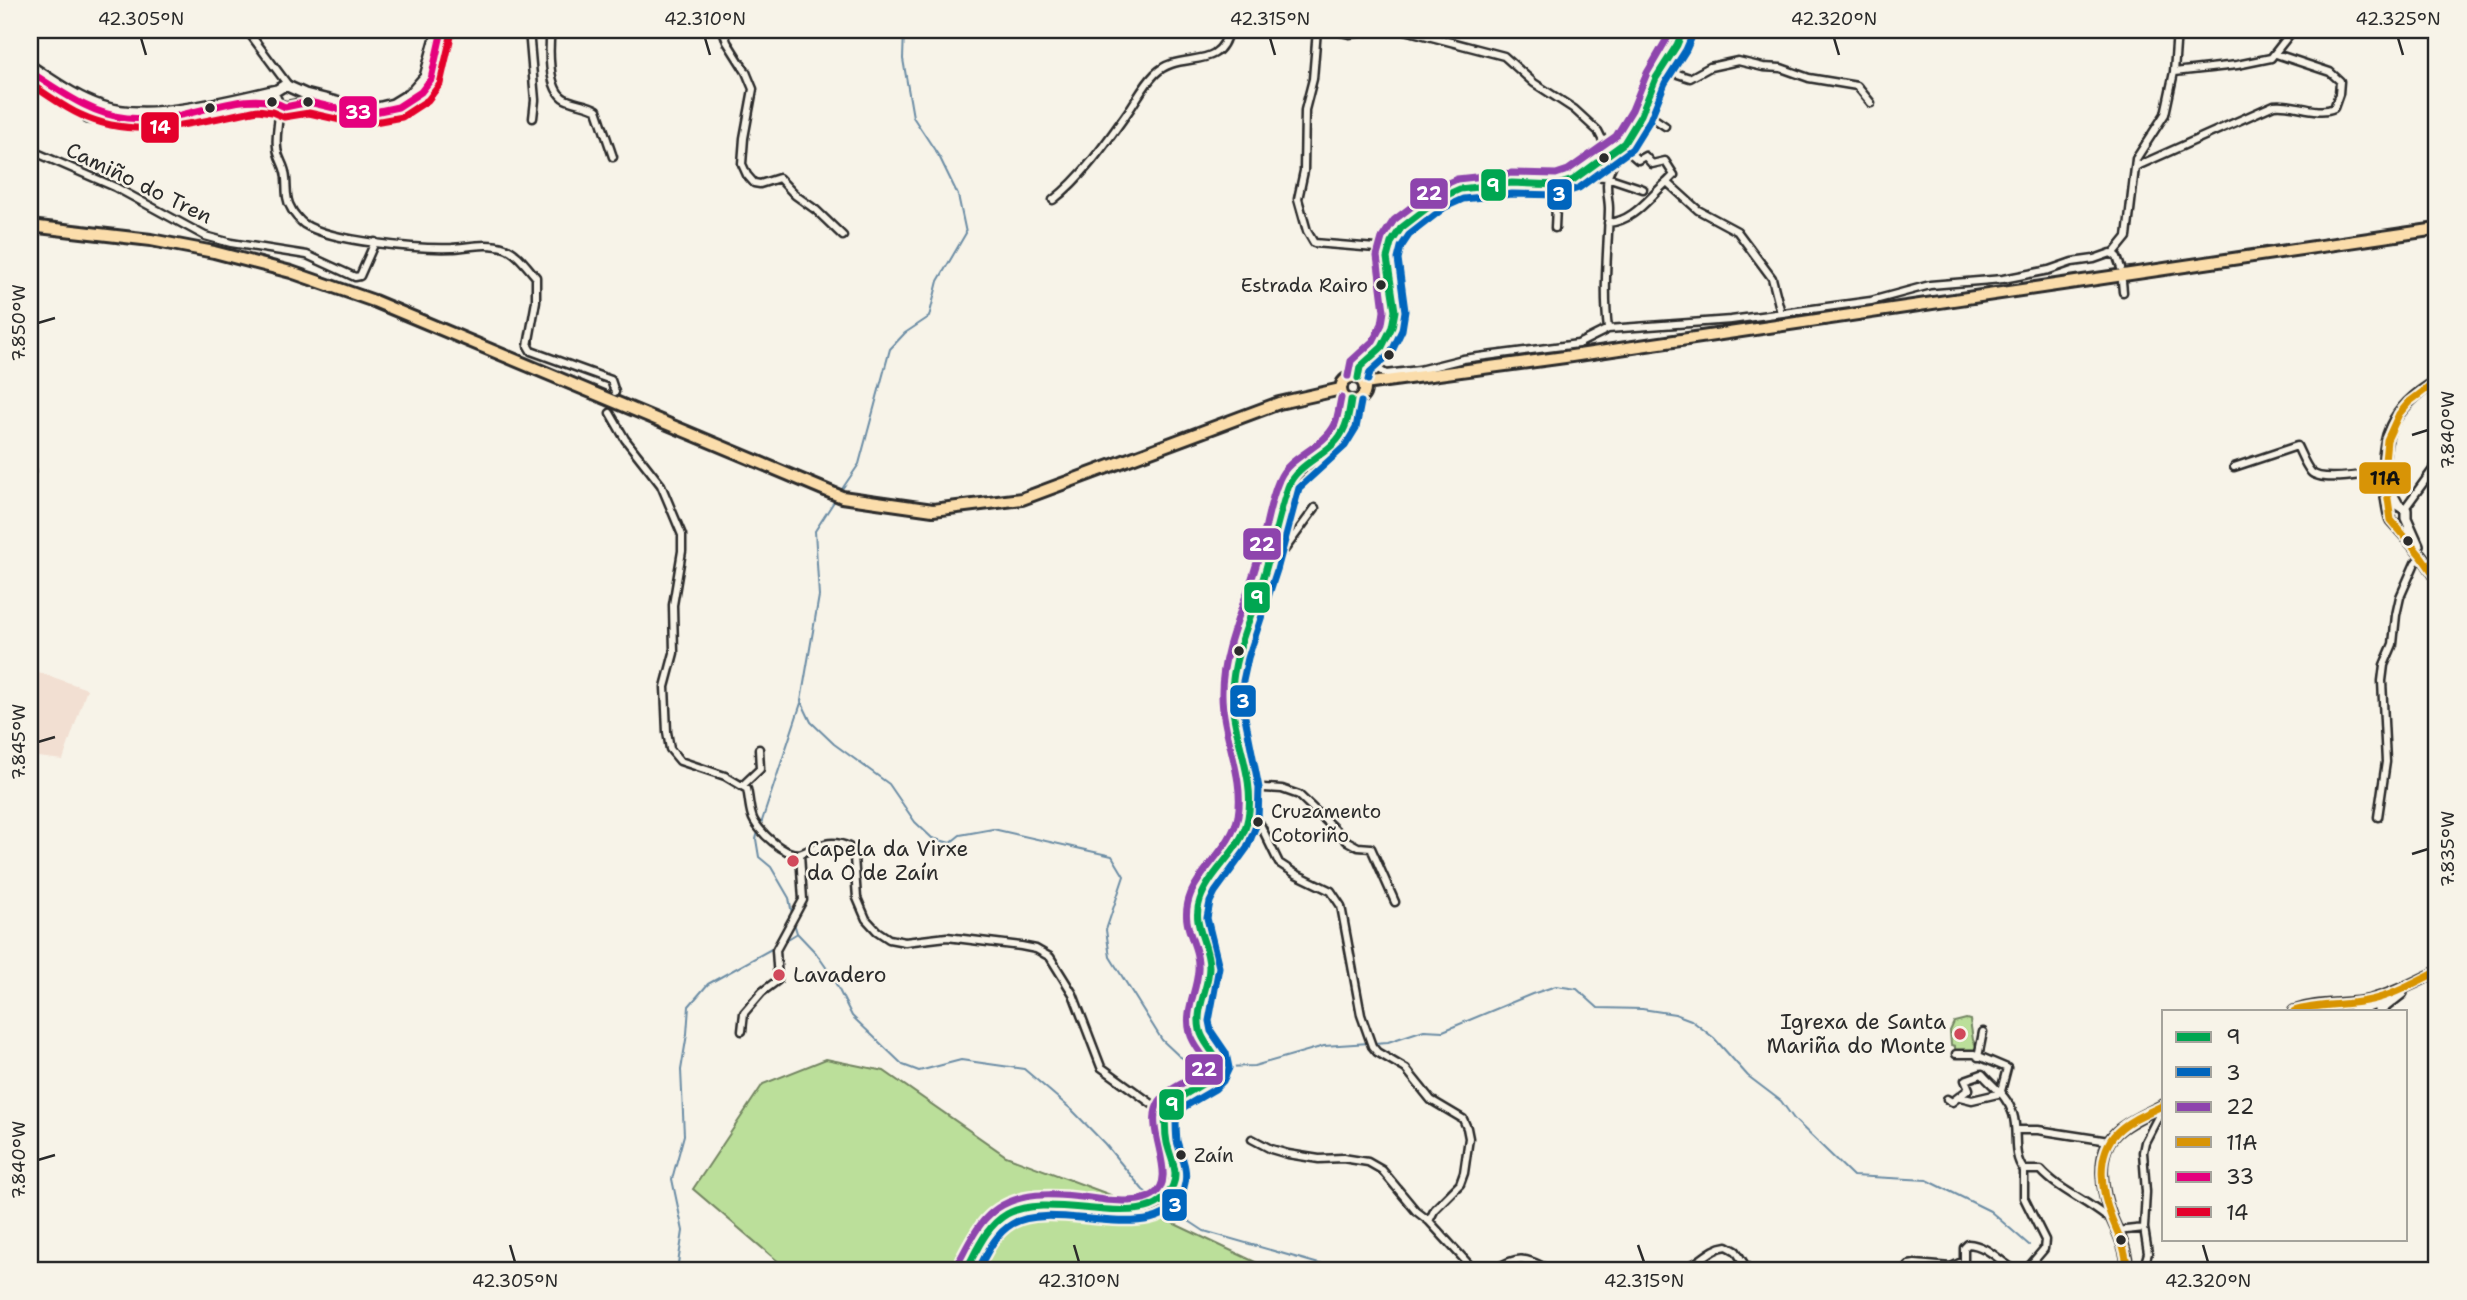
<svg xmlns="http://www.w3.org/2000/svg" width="2467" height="1300" viewBox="0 0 2467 1300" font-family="'Shantell Sans',sans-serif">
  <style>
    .built { fill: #f2dfd2 }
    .green { fill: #bbdf9a; stroke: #738562; stroke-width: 2 }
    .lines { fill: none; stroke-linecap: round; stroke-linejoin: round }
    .stream { stroke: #6c8da5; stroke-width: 2 }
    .street-casing { stroke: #2b2b2b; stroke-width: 11 }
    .secondary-casing { stroke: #2b2b2b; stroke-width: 14 }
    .primary-casing { stroke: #2b2b2b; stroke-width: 16 }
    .street { stroke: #f7f3e8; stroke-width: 6 }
    .secondary { stroke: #f7f3e8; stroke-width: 9 }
    .primary { stroke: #fbddab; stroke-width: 10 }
    .bus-1-casing { stroke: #f7f3e8; stroke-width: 12 }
    .bus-2-casing { stroke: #f7f3e8; stroke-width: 12 }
    .bus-3-casing { stroke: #f7f3e8; stroke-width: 12 }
    .bus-4-casing { stroke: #f7f3e8; stroke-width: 12 }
    .bus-5-casing { stroke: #f7f3e8; stroke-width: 12 }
    .bus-6-casing { stroke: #f7f3e8; stroke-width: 12 }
    .bus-1 { stroke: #00a651; stroke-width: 7 }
    .bus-2 { stroke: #0065bd; stroke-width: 7 }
    .bus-3 { stroke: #8e44ad; stroke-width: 7 }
    .bus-4 { stroke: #d89406; stroke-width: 7 }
    .bus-5 { stroke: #e5007d; stroke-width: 7 }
    .bus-6 { stroke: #e4002b; stroke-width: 7 }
    .ticks { fill: none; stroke: #2b2b2b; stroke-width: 2.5 }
    .bus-dot { fill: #2b2b2b; stroke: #f7f3e8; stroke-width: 2.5 }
    .poi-dot { fill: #d1495b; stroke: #f7f3e8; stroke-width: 2.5 }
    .labels { text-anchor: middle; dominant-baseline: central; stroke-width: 5; stroke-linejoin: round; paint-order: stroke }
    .bus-label { font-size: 19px; fill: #2b2b2b; stroke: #f7f3e8; text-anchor: start }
    .street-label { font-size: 21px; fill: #2b2b2b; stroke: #f7f3e8 }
    .poi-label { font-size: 21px; fill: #2b2b2b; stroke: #f7f3e8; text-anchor: start }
    .line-badge { stroke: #f7f3e8; stroke-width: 2.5 }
    .badge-label { font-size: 19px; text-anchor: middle; font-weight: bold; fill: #fff }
    .pale-badge-label { font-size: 19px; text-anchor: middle; font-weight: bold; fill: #111 }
    .neatline { fill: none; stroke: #2b2b2b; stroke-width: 2.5 }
    .ticks-label { font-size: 18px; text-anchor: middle; fill: #2b2b2b }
  </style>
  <rect width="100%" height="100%" fill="#f7f3e8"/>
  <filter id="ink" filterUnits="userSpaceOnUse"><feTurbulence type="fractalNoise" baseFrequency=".0143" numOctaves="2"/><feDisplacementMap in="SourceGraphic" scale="14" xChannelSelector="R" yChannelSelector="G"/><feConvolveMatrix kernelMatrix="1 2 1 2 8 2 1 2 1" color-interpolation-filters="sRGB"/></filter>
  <g filter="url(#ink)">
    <!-- built -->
    <path class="built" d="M 30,669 L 87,689 L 63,760 L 30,756 Z"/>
    <!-- green -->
    <path class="green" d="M 1966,1019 L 1970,1020 L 1973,1040 L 1978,1050 L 1973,1052 L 1955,1051 L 1955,1046 L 1951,1045 L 1950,1031 L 1954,1022 Z
      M 826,1059 L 884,1071 L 1006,1156 L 1124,1200 L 1272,1270 L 801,1270 L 781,1264 L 693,1189 L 763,1084 Z"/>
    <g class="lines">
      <!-- stream -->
      <path class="stream" d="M 840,492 L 859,464 L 890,349 L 905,333 L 929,317 L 938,281 L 966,233 L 958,195 L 940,158 L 913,117 L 903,59 L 904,30
        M 835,500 L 815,531 L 819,596 L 801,701 L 811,722 L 834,744 L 889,784 L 915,822 L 932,838 L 950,843 L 960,835 L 993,829 L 1112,856 L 1124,876 L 1106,930 L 1110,957 L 1162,1040 L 1179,1056 L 1197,1067 L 1214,1067
        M 760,827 L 801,703
        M 758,832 L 756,839 L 759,857 L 771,867 L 789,898 L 792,914
        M 794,923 L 797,933 L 816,953 L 832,976 L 852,1016 L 903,1065 L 919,1071 L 961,1060 L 1024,1069 L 1072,1110 L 1105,1144 L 1143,1190 L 1158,1201
        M 783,942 L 796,934
        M 1374,1043 L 1388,1042 L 1424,1030 L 1443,1031 L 1532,994 L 1556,986 L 1577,989 L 1598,1008 L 1642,1009 L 1675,1014 L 1691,1020 L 1714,1038 L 1748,1076 L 1781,1101 L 1794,1119 L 1853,1176 L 1927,1180 L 1990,1211 L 2029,1245
        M 1223,1067 L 1254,1066 L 1324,1046 L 1369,1043
        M 1163,1204 L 1204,1231 L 1340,1270
        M 677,1270 L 683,1231 L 672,1179 L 684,1135 L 681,1070 L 687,1034 L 689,1006 L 708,984 L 775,947"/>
      <!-- street casing -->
      <g class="street-casing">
        <path id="street" d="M 247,30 L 288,85
          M 529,30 L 535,100 L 533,118
          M 551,30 C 549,46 547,90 565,99 C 575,104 587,104 597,110 L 613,157
          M 723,30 L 727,42 L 746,72 L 753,89 L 744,138 L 742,164 L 747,175 L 754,183 L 760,184 L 779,178 L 795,195 L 816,210 L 843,236
          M 1317,30 L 1313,79 L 1305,110 L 1304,171 L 1298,199 L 1307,231 L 1314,243 L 1388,249
          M 1333,30 L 1349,34 L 1377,30
          M 1405,30 L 1504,56 L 1534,83 L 1574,109 L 1598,131 L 1609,153
          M 141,31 L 141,30
          M 1662,69 L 1690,78 L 1710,67 L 1738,61 L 1763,67 L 1781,68 L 1809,78 L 1857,86 L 1871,103
          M 2174,72 L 2237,65 L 2271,58 L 2293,30
          M 278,104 C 281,119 275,132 277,147 C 277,156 283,163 285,172 C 288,183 284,198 291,208 C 293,213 300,221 304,224 C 332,242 418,249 452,248 C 469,247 488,242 505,248 C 517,252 527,267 536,277 L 536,301 L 528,346 L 531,351 L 611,380 L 615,392
          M 1643,111 L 1665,126
          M 30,150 L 115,187 L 205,236 L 231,243 L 307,255 L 355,277 L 360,276 L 375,242
          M 1619,154 L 1630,153 L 1638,160 L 1645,156 L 1652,164 L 1665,161 L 1674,175 L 1667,182 L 1698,210 L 1737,231 L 1772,278 L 1781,313
          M 2135,167 L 2274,105 C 2293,102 2317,116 2334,108 L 2339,94 L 2340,81 L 2330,72 L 2276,54
          M 1580,176 L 1607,177 L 1643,189
          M 1053,200 C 1083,177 1108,140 1130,109 C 1138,97 1145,84 1155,74 C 1179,49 1221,73 1228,30
          M 1608,223 C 1634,221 1648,198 1667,182
          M 1555,228 L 1557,185
          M 2114,253 L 2127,237 L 2136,159 L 2165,114 L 2174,72 L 2177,30
          M 2122,281 L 2123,292
          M 1608,329 C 1603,289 1608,249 1609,209 C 1609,198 1605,187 1608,177 C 1610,168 1616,160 1619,152
          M 1370,359 L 1378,369 L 1386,374 L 1419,370 L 1463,359 L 1578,344 L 1608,329 L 1731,320 L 1871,301 L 1930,285 L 2003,279 L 2049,270 L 2072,262 L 2094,259 L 2111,253 L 2117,257 L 2121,268
          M 610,413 L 625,439 L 661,485 L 682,535 L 682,551 L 673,605 L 674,653 L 665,687 L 667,732 L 670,749 L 680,761 L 725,776 L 747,789 C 749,797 749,807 752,816 C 756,830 787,859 802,853 C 820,846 830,838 849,847 L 854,857 L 857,898 L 866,919 L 877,931 L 889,939 L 905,942 L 947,937 L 1021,946 L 1036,949 L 1050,957 L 1073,994 L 1101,1067 L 1152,1104 L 1166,1111
          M 2234,467 L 2297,446 C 2301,454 2305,465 2311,472 C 2321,483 2368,474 2383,472
          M 30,470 L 32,470
          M 2405,508 L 2437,464
          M 1266,569 L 1274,564 L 1315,508
          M 742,786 L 760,769 L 759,749
          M 1247,787 L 1282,789 L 1299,795 L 1347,841 L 1358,847 L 1371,848 L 1395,902
          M 1249,816 L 1257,818 L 1279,863 L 1296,874 L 1331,891 L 1341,906 L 1361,1015 L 1372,1046 L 1377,1052 L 1406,1069 L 1431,1100 L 1463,1119 L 1467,1128 L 1469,1138 L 1464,1173 L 1460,1184 L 1435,1209 L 1429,1221
          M 2378,817 L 2386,762 L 2382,681 L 2384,665 L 2393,644 L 2396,615 L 2400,597 L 2415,563 L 2422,556
          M 742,1031 L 744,1013 L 762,992 L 778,980 L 776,950 L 803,900 L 800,854
          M 1956,1054 L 1974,1054 L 2007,1068 L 2001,1091
          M 1978,1057 L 1983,1032
          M 1960,1097 L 1972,1100 L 2002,1093
          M 1947,1099 L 1952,1102 L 1969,1089 L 1965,1080 L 1982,1074 C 1994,1088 2007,1095 2013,1114 C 2019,1132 2011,1154 2024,1170
          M 2016,1130 L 2038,1130 L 2109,1141
          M 1252,1139 L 1271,1149 L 1288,1154 L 1319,1159 L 1343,1158 L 1368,1162 L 1382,1170 L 1416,1211 L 1429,1221 L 1474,1270
          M 2024,1170 L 2024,1198 L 2045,1240 L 2044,1249 L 2026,1270
          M 2024,1170 L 2041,1170 C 2058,1189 2085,1200 2105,1216 L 2111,1214
          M 2117,1231 L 2144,1228
          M 1494,1270 C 1519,1254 1525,1258 1550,1270
          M 1582,1270 L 1590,1270
          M 1680,1270 C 1698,1267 1708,1248 1727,1246 L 1736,1251 L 1748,1270
          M 1905,1270 L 1909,1265 L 1915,1264 L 1951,1267 L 1964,1261 L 1964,1248 L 1968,1244 C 1987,1245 1999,1261 2015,1270
          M 2143,1270 L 2148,1253 L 2144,1228 L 2146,1192 L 2143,1152 L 2145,1142 L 2158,1117 L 2157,1109"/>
      </g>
      <!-- secondary casing -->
      <g class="secondary-casing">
        <path id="secondary" d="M 30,66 C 52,80 76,98 101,106 C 149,123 227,101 277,90 L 285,85 L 305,94 L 360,108 L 373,109 L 393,104 L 411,93 L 425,77 L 438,30
          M 55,88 C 83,106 108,119 142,119
          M 275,97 L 278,104 L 285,107 L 309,102 L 352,111
          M 249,100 L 276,102
          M 88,104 L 85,110 L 88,118 L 113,120
          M 1358,378 L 1360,367 L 1382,347 L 1392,327 L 1395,311 L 1387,258 L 1391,243 L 1401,228 L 1440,198 L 1460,189 L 1512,183 L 1557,185 L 1573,180 L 1624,143 L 1641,115 L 1656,78 L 1677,45 L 1683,30
          M 2437,381 C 2391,408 2379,438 2385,489 C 2386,495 2388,516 2391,520 C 2408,539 2424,557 2437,579
          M 2387,485 L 2398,505 L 2406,510 L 2406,518 L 2418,545
          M 2354,1009 L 2370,1006 L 2384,1001
          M 2294,1011 C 2319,1002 2345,1006 2371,1000 C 2394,994 2416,982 2437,972
          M 2379,1011 L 2402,993
          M 966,1270 C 978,1250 985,1228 1006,1215 C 1023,1205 1044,1204 1064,1205 C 1095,1207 1163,1227 1174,1184 C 1178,1170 1170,1156 1167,1143 C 1165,1132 1165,1121 1166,1111 C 1178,1089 1210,1090 1219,1067 C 1218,1051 1203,1044 1200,1030 C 1194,1008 1209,989 1209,967 C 1209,948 1194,931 1197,911 C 1202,876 1241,854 1248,819 C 1255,782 1231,732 1232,693 C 1233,658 1249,628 1258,595 C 1270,558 1279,520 1289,483 C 1303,462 1330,454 1342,433 C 1348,423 1349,411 1351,400
          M 2127,1270 C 2128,1252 2119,1235 2112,1219 C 2102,1193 2094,1153 2117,1132 C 2130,1120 2149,1113 2164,1105"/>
      </g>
      <!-- primary casing -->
      <g class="primary-casing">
        <path id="primary" d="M 30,226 L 151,240 L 214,252 L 291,272 L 374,301 L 842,497 L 933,510 L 1022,499 L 1279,403 L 1341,389
          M1341 389a12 12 0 1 1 24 0a12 12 0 1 1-24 0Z
          M 1364,384 L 1565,357 L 2437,229"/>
      </g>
      <!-- street -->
      <use href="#street" class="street"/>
      <!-- secondary -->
      <use href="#secondary" class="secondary"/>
      <!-- primary -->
      <use href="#primary" class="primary"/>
      <!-- bus-1 casing -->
      <g class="bus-1-casing">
        <path id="bus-1" d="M 1358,378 L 1360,367 L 1382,347 L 1392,327 L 1395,311 L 1387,258 L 1391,243 L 1401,228 L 1440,198 L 1460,189 L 1512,183 L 1557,185 L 1573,180 L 1624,143 L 1641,115 L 1656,78 L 1677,45 L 1683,30
          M 966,1270 C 977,1250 986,1226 1007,1214 C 1053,1188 1153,1238 1173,1185 C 1179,1171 1170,1157 1167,1143 C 1165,1133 1165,1122 1166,1111 C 1180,1091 1207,1088 1219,1067 C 1216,1052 1203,1044 1200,1030 C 1195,1008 1209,988 1209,967 C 1209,943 1191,925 1200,900 C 1210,870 1242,851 1248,818 C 1256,776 1231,734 1232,692 C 1233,654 1252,616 1263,579 C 1272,549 1278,517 1288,487 C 1295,466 1324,456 1337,440 C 1347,428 1349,414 1351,400"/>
      </g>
      <!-- bus-2 casing -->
      <g class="bus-2-casing">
        <path id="bus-2" d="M 1368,380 L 1370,372 L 1391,353 L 1402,330 L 1405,311 L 1398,259 L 1401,247 L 1409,235 L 1445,207 L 1463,199 L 1512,194 L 1558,195 L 1579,188 L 1632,149 L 1650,120 L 1665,83 L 1686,50 L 1693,34
          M 978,1270 C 987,1253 995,1234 1012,1224 C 1057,1197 1172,1256 1185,1183 C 1188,1168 1181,1156 1177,1141 C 1176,1133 1176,1124 1176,1115 L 1184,1107 L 1215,1089 L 1223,1081 L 1229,1068 L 1226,1053 L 1211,1031 L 1209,1021 L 1219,967 L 1207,918 L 1210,902 L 1215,892 L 1247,848 L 1258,821 L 1259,788 L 1243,707 L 1243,681 L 1248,658 L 1277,570 L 1299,488 L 1345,446 L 1356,428 L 1361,402"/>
      </g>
      <!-- bus-3 casing -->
      <g class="bus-3-casing">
        <path id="bus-3" d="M 1348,376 L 1351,361 L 1373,341 L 1382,324 L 1384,311 L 1377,256 L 1382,238 L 1394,220 L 1435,189 L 1457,179 L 1512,173 L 1556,174 L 1568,170 L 1616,136 L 1632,110 L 1647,73 L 1672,30
          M 957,1265 C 966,1249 973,1232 985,1219 C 1016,1185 1065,1195 1106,1200 C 1121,1201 1140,1203 1153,1195 C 1178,1180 1148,1135 1156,1109 C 1163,1085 1195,1083 1208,1065 C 1203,1054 1193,1045 1190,1033 C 1184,1010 1197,992 1198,970 C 1200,941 1177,927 1191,893 C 1203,866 1232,846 1238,816 C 1245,776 1222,735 1222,695 C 1221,650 1245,605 1257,562 C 1265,536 1268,505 1279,480 C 1289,455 1323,449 1335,424 C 1338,416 1339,407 1341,398"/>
      </g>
      <!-- bus-4 casing -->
      <g class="bus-4-casing">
        <path id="bus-4" d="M 2437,381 L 2409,402 L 2399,414 L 2387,440 L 2384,471 L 2391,520 L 2421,556 L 2437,579
          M 2294,1011 C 2319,1003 2345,1006 2371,1000 C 2394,995 2416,982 2437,972
          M 2127,1270 C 2127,1251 2119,1236 2112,1219 C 2101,1192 2095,1154 2117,1132 C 2130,1119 2148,1113 2164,1105"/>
      </g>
      <!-- bus-5 casing -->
      <g class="bus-5-casing">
        <path id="bus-5" d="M 30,72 C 59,90 91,115 127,118 C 138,119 152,119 164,118 C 201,114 252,88 285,107 L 309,102 L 347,111 L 370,113 L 398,107 L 421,92 L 431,79 L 442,30"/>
      </g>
      <!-- bus-6 casing -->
      <g class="bus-6-casing">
        <path id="bus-6" d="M 30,84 C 47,94 63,107 81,115 C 138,142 200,121 258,110 L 272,112 L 284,117 L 309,113 L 345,121 L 369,123 L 402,117 L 428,100 L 440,84 L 452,32"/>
      </g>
      <!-- bus-1 -->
      <use href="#bus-1" class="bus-1"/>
      <!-- bus-2 -->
      <use href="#bus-2" class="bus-2"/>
      <!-- bus-3 -->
      <use href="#bus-3" class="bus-3"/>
      <!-- bus-4 -->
      <use href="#bus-4" class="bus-4"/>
      <!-- bus-5 -->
      <use href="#bus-5" class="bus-5"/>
      <!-- bus-6 -->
      <use href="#bus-6" class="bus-6"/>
    </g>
  </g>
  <!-- ticks -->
  <path class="ticks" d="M 141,38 L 146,55M 705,38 L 710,55M 1270,38 L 1275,55M 1834,38 L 1839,55M 2398,38 L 2403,55M 38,323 L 55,318M 2412,435 L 2428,430M 38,742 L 55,737M 2412,854 L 2428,849M 38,1160 L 55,1155M 510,1245 L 515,1262M 1074,1245 L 1079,1262M 1638,1245 L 1644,1262M 2203,1245 L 2208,1262"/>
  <!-- markers -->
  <g class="bus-dot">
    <circle cx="272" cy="102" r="6"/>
    <circle cx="308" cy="102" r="6"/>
    <circle cx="210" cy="108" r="6"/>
    <circle cx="1604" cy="158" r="6"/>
    <circle cx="1381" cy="285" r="6"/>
    <circle cx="1389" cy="355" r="6"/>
    <circle cx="2408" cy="541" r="6"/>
    <circle cx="1239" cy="651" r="6"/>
    <circle cx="1258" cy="822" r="6"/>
    <circle cx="1181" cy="1155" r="6"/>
    <circle cx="2121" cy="1240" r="6"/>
  </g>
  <g class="poi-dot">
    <circle cx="793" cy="861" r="7"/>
    <circle cx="779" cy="975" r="7"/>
    <circle cx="1960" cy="1034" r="7"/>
  </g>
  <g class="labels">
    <!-- bus labels -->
    <g class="bus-label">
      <text x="1368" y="285" text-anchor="end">Estrada Rairo</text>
      <text x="1271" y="811">Cruzamento<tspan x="1271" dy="24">Cotoriño</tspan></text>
      <text x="1194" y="1155">Zaín</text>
    </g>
    <!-- street labels -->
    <g class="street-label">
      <text transform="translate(139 183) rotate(26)">Camiño do Tren</text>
    </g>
    <!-- poi labels -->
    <g class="poi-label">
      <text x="807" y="849">Capela da Virxe<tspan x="807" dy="24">da O de Zaín</tspan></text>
      <text x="793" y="975">Lavadero</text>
      <text x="1946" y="1022" text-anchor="end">Igrexa de Santa<tspan x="1946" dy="24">Mariña do Monte</tspan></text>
    </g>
  </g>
  <g class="line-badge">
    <rect x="338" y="95" width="40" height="34" rx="7" fill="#e5007d"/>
    <rect x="140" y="111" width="40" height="33" rx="7" fill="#e4002b"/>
    <rect x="1480" y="168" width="27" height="34" rx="7" fill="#00a651"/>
    <rect x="1409" y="177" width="40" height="33" rx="7" fill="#8e44ad"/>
    <rect x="1546" y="178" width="27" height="33" rx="7" fill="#0065bd"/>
    <rect x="2358" y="461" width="54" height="34" rx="7" fill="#d89406"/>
    <rect x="1242" y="527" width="40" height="34" rx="7" fill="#8e44ad"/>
    <rect x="1243" y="581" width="28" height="33" rx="7" fill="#00a651"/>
    <rect x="1229" y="684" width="28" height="34" rx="7" fill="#0065bd"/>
    <rect x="1184" y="1053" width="40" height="33" rx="7" fill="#8e44ad"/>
    <rect x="1158" y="1088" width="27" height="33" rx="7" fill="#00a651"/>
    <rect x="1161" y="1188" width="27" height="34" rx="7" fill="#0065bd"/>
  </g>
  <g class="badge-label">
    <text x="358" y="119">33</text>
    <text x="160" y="134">14</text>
    <text x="1493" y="192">9</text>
    <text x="1429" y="200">22</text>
    <text x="1559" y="201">3</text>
    <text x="1262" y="551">22</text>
    <text x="1257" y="604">9</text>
    <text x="1243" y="708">3</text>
    <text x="1204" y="1076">22</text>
    <text x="1172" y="1111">9</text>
    <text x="1175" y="1212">3</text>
  </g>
  <g class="pale-badge-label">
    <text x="2385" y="485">11A</text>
  </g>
  <!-- margin -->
  <rect width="2467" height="1300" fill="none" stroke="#f7f3e8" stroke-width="77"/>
  <!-- legend -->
  <rect x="2162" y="1010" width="245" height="231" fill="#f7f3e8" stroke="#a5a39c" stroke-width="2"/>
  <rect x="2176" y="1032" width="35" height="10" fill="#00a651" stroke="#a5a39c" stroke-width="2"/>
  <text x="2226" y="1044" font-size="21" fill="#2b2b2b">9</text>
  <rect x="2176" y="1067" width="35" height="10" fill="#0065bd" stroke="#a5a39c" stroke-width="2"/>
  <text x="2226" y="1080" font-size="21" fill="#2b2b2b">3</text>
  <rect x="2176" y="1102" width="35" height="10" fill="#8e44ad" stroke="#a5a39c" stroke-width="2"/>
  <text x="2226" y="1114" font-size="21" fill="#2b2b2b">22</text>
  <rect x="2176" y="1137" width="35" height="10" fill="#d89406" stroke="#a5a39c" stroke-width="2"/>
  <text x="2226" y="1150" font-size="21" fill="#2b2b2b">11A</text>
  <rect x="2176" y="1172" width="35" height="10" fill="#e5007d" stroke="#a5a39c" stroke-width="2"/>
  <text x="2226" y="1184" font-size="21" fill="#2b2b2b">33</text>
  <rect x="2176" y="1207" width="35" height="10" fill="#e4002b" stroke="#a5a39c" stroke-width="2"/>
  <text x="2226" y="1220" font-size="21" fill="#2b2b2b">14</text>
  <rect x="38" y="38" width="2390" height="1224" class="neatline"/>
  <g class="ticks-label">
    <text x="141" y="25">42.305°N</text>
    <text x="705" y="25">42.310°N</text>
    <text x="1270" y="25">42.315°N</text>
    <text x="1834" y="25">42.320°N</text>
    <text x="2398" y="25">42.325°N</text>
    <text transform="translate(19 323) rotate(-90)" y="6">7.850°W</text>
    <text transform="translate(2448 430) rotate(-90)" y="6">7.840°W</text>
    <text transform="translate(19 742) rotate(-90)" y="6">7.845°W</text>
    <text transform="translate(2448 849) rotate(-90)" y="6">7.835°W</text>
    <text transform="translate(19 1160) rotate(-90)" y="6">7.840°W</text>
    <text x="515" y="1287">42.305°N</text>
    <text x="1079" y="1287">42.310°N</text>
    <text x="1644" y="1287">42.315°N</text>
    <text x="2208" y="1287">42.320°N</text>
  </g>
</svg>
